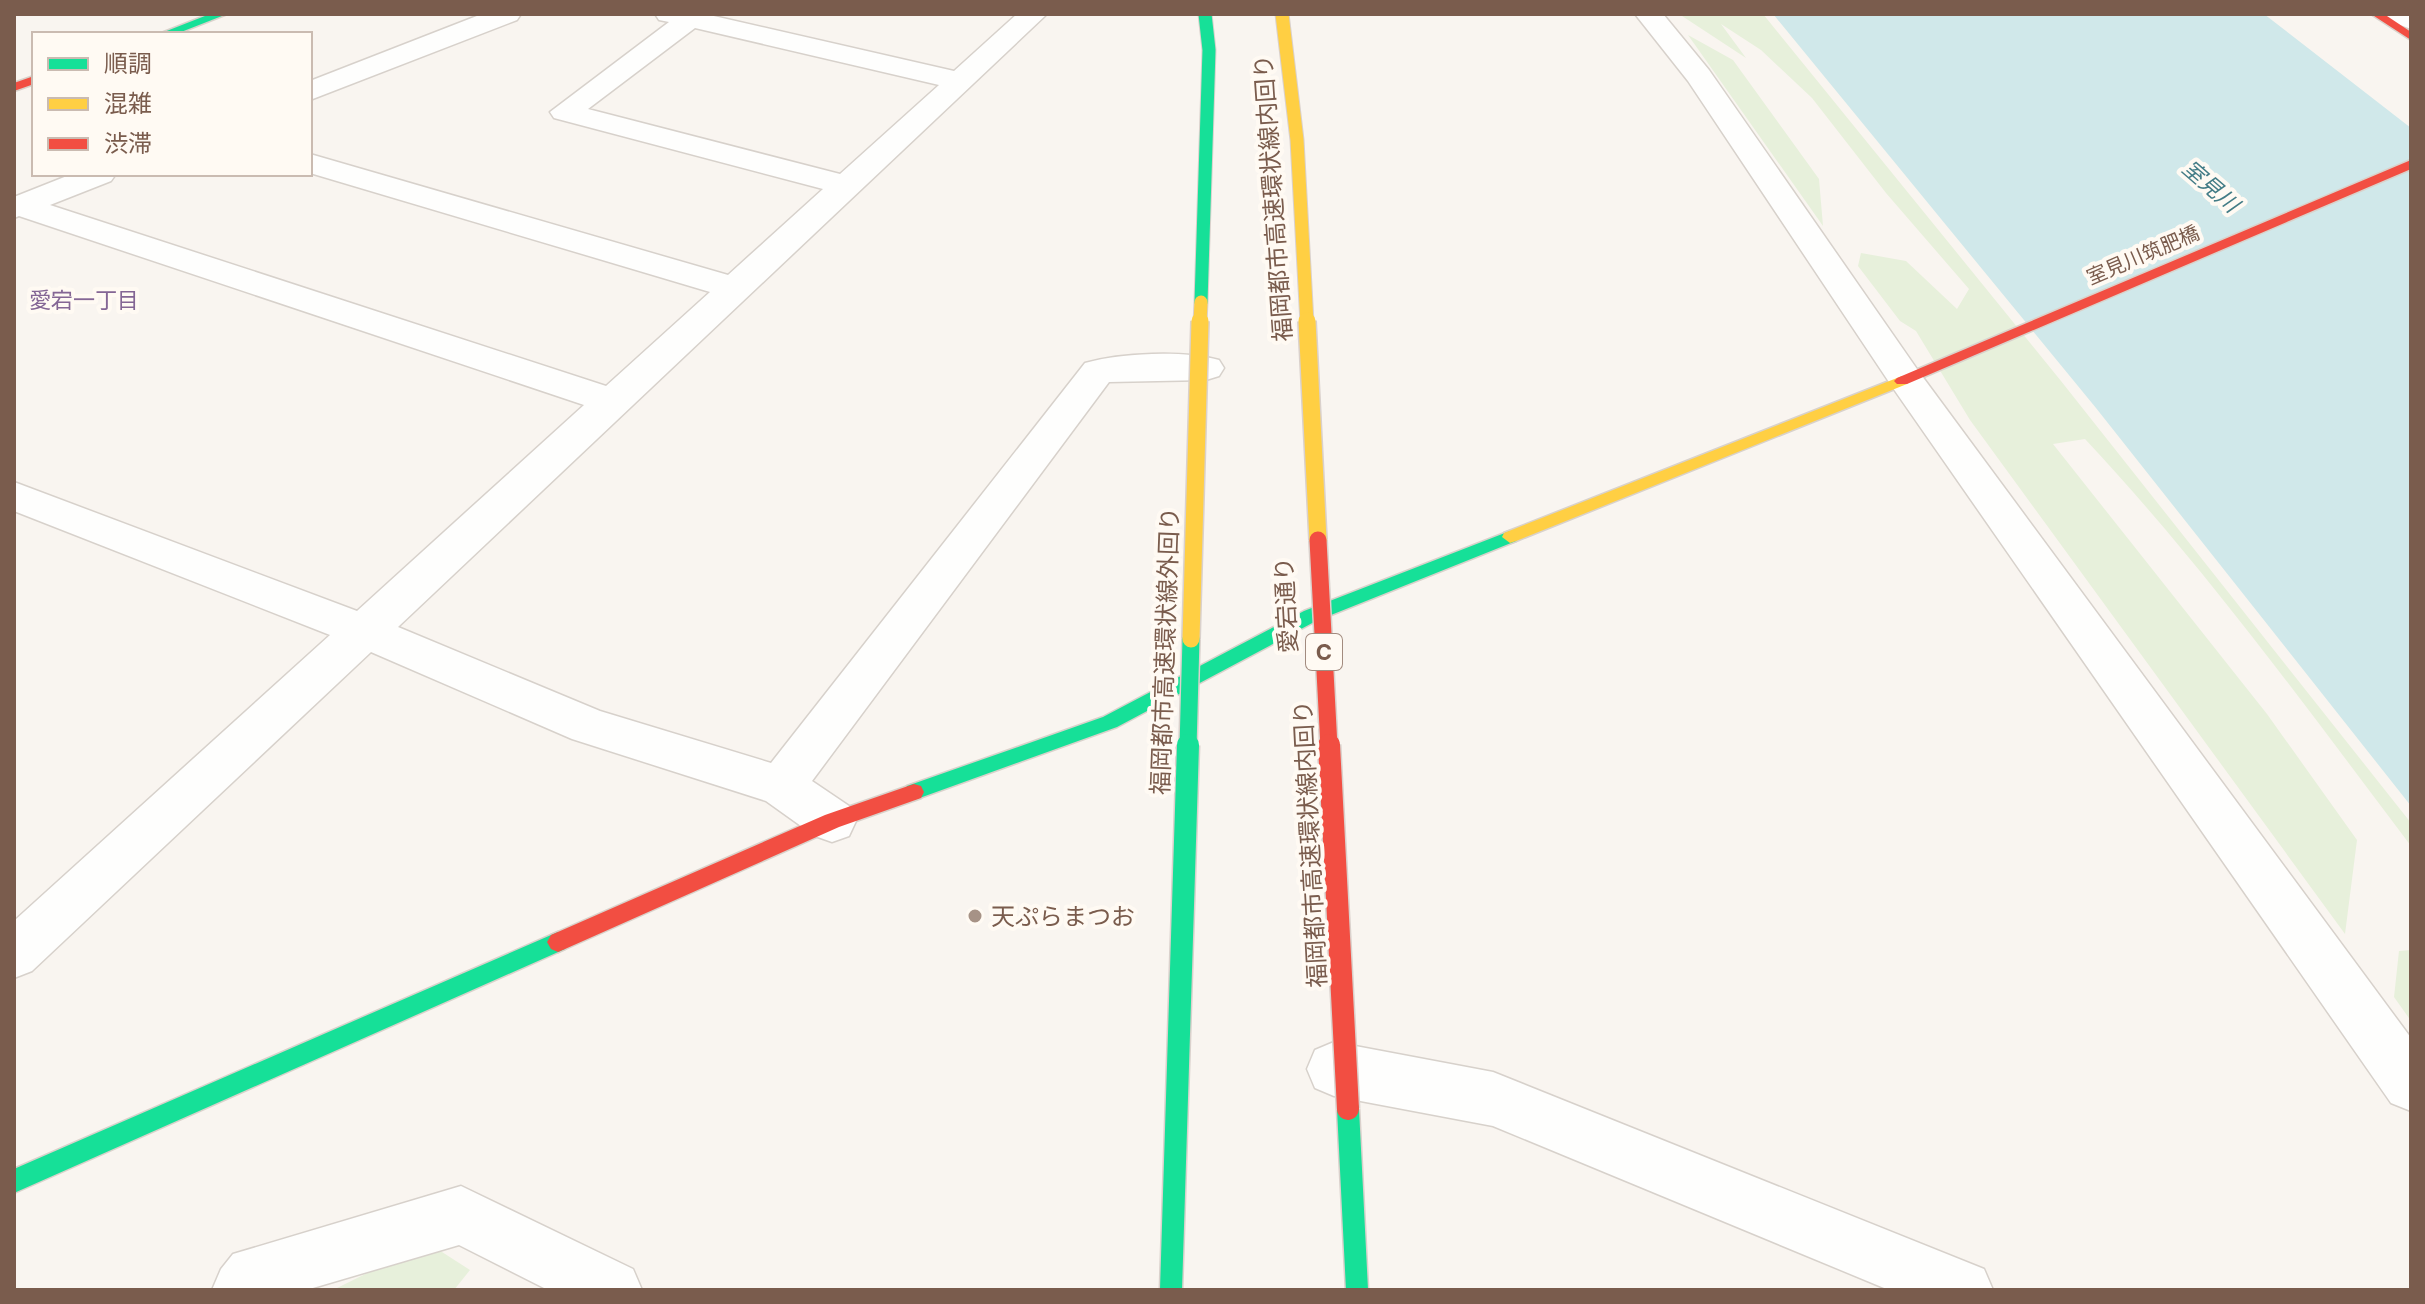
<svg xmlns="http://www.w3.org/2000/svg" width="2425" height="1304" viewBox="0 0 2425 1304" font-family="Inter,'Noto Sans JP',sans-serif">
  <style>
    .green { fill: #e7f0db }
    .water { fill: #d0e8ea }
    .lines { fill: none; stroke-linecap: round; stroke-linejoin: round }
    .street-casing { stroke: #d7d1cb; stroke-width: 3 }
    .fast-casing { stroke: #d9d2cb; stroke-width: 3 }
    .slow-casing { stroke: #d9d2cb; stroke-width: 3 }
    .jam-casing { stroke: #d9d2cb; stroke-width: 3 }
    .street { fill: #fefefd; fill-rule: evenodd }
    .fast { fill: #16e098; fill-rule: evenodd }
    .slow { fill: #ffcf43; fill-rule: evenodd }
    .jam { fill: #f24e42; fill-rule: evenodd }
    .fast-bridge-far2-casing { stroke: #dad1cc; stroke-width: 15; stroke-linecap: butt }
    .fast-bridge-far1-casing { stroke: #dad1cc; stroke-width: 20; stroke-linecap: butt }
    .fast-bridge-casing { stroke: #dad1cc; stroke-width: 25; stroke-linecap: butt }
    .slow-bridge-far1-casing { stroke: #dad1cc; stroke-width: 15; stroke-linecap: butt }
    .slow-bridge-casing { stroke: #dad1cc; stroke-width: 20; stroke-linecap: butt }
    .jam-bridge-far1-casing { stroke: #dad1cc; stroke-width: 20; stroke-linecap: butt }
    .jam-bridge-casing { stroke: #dad1cc; stroke-width: 25; stroke-linecap: butt }
    .fast-bridge-far2 { stroke: #16e098; stroke-width: 13 }
    .fast-bridge-far1 { stroke: #16e098; stroke-width: 17 }
    .fast-bridge { stroke: #16e098; stroke-width: 22 }
    .slow-bridge-far1 { stroke: #ffcf43; stroke-width: 13 }
    .slow-bridge { stroke: #ffcf43; stroke-width: 17 }
    .jam-bridge-far1 { stroke: #f24e42; stroke-width: 17 }
    .jam-bridge { stroke: #f24e42; stroke-width: 22 }
    .poi-dot { fill: #a69286; stroke: #fffaf3; stroke-width: 3 }
    .labels { text-anchor: middle; dominant-baseline: central; stroke-width: 8; stroke-linejoin: round; paint-order: stroke }
    .far-street-label { font-size: 20px; fill: #7a5c4d; stroke: #fffaf3 }
    .far-water-label { font-size: 22px; font-style: italic; fill: #437c86; stroke: #fffaf3 }
    .far-neighbourhood-label { font-size: 22px; fill: #846695; stroke: #fffaf3 }
    .shield { fill: #fffaf3; stroke: #a28b7f; stroke-width: 2 }
    .shield-label { font-size: 22px; font-weight: bold; fill: #7a5c4d }
    .street-label { font-size: 24px; fill: #7a5c4d; stroke: #fffaf3 }
    .poi-label { font-size: 24px; fill: #7a5c4d; stroke: #fffaf3; text-anchor: start }
  </style>
  <rect width="100%" height="100%" fill="#f9f5f0"/>
  <!-- green -->
  <path class="green" d="M 1679,14 L 1763,14 L 2061,381 L 2411,823 L 2411,846 C 2306,707 2204,566 2085,439 L 2053,444 L 2267,714 L 2357,840 L 2345,934 L 1970,420 L 1916,331 L 1900,321 L 1858,266 L 1861,253 L 1906,261 L 1957,309 L 1969,289 L 1886,193 L 1812,98 L 1761,50 L 1721,24 L 1746,58 Z
    M 1688,35 L 1733,60 L 1819,179 L 1823,226 Z
    M 2411,950 L 2411,1021 L 2394,997 L 2399,951 Z
    M 428,1243 L 470,1270 L 454,1290 L 333,1290 Z"/>
  <!-- water -->
  <path class="water" d="M 1773,14 L 2264,14 L 2411,128 L 2411,806 L 2096,408 Z"/>
  <g class="lines">
    <!-- street casing -->
    <g class="street-casing">
      <path id="street" d="M 482,14 L 521,14 L 517,20 L 310,100 L 310,81 Z
        M 655,14 L 705,14 L 954,71 L 1017,14 L 1047,14 L 398,627 L 600,711 L 771,763 L 1085,363 C 1121,353 1183,350 1219,360 L 1224,368 L 1219,376 L 1206,380 L 1109,382 L 812,781 L 849,806 L 856,821 L 849,836 L 832,842 L 815,836 L 766,801 L 572,739 L 371,652 L 32,971 L 14,978 L 14,921 L 330,635 L 14,511 L 14,482 L 357,611 L 584,405 L 19,216 L 14,218 L 14,197 L 72,174 L 116,174 L 111,181 L 50,205 L 606,386 L 710,292 L 310,173 L 310,154 L 728,275 L 823,189 L 554,118 L 550,112 L 669,22 L 659,20 ZM 695,28 L 939,85 L 840,174 L 588,109 Z
        M 1635,14 L 1663,14 L 1709,70 L 1919,372 L 2411,1038 L 2411,1111 L 2391,1103 L 1893,388 L 1688,81 Z
        M 2383,14 L 2411,14 L 2411,29 L 2387,20 Z
        M 1334,1042 L 1493,1072 L 1984,1269 L 1993,1290 L 1889,1290 L 1493,1126 L 1334,1096 L 1315,1088 L 1307,1069 L 1315,1050 Z
        M 461,1186 L 633,1269 L 642,1290 L 548,1290 L 459,1245 L 306,1290 L 212,1290 L 221,1269 L 233,1254 Z"/>
    </g>
    <!-- fast casing -->
    <g class="fast-casing">
      <path id="fast" d="M 210,14 L 227,14 L 176,34 L 159,34 Z
        M 1510,531 L 1516,533 L 1518,537 L 1516,541 L 1316,621 L 1117,727 L 914,800 L 907,798 L 904,792 L 907,786 L 1103,717 L 1304,611 Z
        M 558,932 L 565,935 L 569,942 L 565,949 L 14,1193 L 14,1169 Z"/>
    </g>
    <!-- slow casing -->
    <g class="slow-casing">
      <path id="slow" d="M 1902,376 L 1910,381 L 1907,384 L 1516,541 L 1510,543 L 1502,537 L 1504,533 Z"/>
    </g>
    <!-- jam casing -->
    <g class="jam-casing">
      <path id="jam" d="M 2371,14 L 2384,14 L 2411,32 L 2411,40 Z
        M 34,76 L 34,84 L 14,91 L 14,83 Z
        M 2411,160 L 2411,169 L 1907,384 L 1897,384 L 1894,381 L 1897,378 Z
        M 914,784 L 921,786 L 924,792 L 921,798 L 839,827 L 565,949 L 558,952 L 551,949 L 547,942 L 551,935 L 825,815 Z"/>
    </g>
    <!-- street -->
    <use href="#street" class="street"/>
    <!-- fast -->
    <use href="#fast" class="fast"/>
    <!-- slow -->
    <use href="#slow" class="slow"/>
    <!-- jam -->
    <use href="#jam" class="jam"/>
    <!-- fast-bridge-far2 casing -->
    <g class="fast-bridge-far2-casing">
      <path id="fast-bridge-far2" d="M 1201,302 L 1209,50 L 1205,14"/>
    </g>
    <!-- fast-bridge-far1 casing -->
    <g class="fast-bridge-far1-casing">
      <path id="fast-bridge-far1" d="M 1188,747 L 1191,639"/>
    </g>
    <!-- fast-bridge casing -->
    <g class="fast-bridge-casing">
      <path id="fast-bridge" d="M 1348,1109 L 1357,1290
        M 1171,1290 L 1188,745"/>
    </g>
    <!-- slow-bridge-far1 casing -->
    <g class="slow-bridge-far1-casing">
      <path id="slow-bridge-far1" d="M 1282,14 L 1297,140 L 1307,323
        M 1200,323 L 1201,302"/>
    </g>
    <!-- slow-bridge casing -->
    <g class="slow-bridge-casing">
      <path id="slow-bridge" d="M 1307,321 L 1318,540
        M 1191,639 L 1200,321"/>
    </g>
    <!-- jam-bridge-far1 casing -->
    <g class="jam-bridge-far1-casing">
      <path id="jam-bridge-far1" d="M 1318,540 L 1329,747"/>
    </g>
    <!-- jam-bridge casing -->
    <g class="jam-bridge-casing">
      <path id="jam-bridge" d="M 1329,745 L 1348,1109"/>
    </g>
    <!-- fast-bridge-far2 -->
    <use href="#fast-bridge-far2" class="fast-bridge-far2"/>
    <!-- fast-bridge-far1 -->
    <use href="#fast-bridge-far1" class="fast-bridge-far1"/>
    <!-- fast-bridge -->
    <use href="#fast-bridge" class="fast-bridge"/>
    <!-- slow-bridge-far1 -->
    <use href="#slow-bridge-far1" class="slow-bridge-far1"/>
    <!-- slow-bridge -->
    <use href="#slow-bridge" class="slow-bridge"/>
    <!-- jam-bridge-far1 -->
    <use href="#jam-bridge-far1" class="jam-bridge-far1"/>
    <!-- jam-bridge -->
    <use href="#jam-bridge" class="jam-bridge"/>
  </g>
  <!-- markers -->
  <circle class="poi-dot" cx="975" cy="916" r="8"/>
  <g class="labels">
    <!-- far-street labels -->
    <g class="far-street-label">
      <text transform="translate(2143 255) rotate(-23)">室見川筑肥橋</text>
    </g>
    <!-- far-water labels -->
    <g class="far-water-label">
      <text transform="translate(2211 186) rotate(41)">室見川</text>
    </g>
    <!-- far-neighbourhood labels -->
    <g class="far-neighbourhood-label">
      <text x="84" y="300">愛宕一丁目</text>
    </g>
    <!-- shield labels -->
    <rect class="shield" x="1306" y="634" width="36" height="36" rx="6"/>
    <g class="shield-label">
      <text x="1324" y="652">C</text>
    </g>
    <!-- street labels -->
    <g class="street-label">
      <text transform="translate(1273 198) rotate(-94)">福岡都市高速環状線内回り</text>
      <text transform="translate(1286 605) rotate(-93)">愛宕通り</text>
      <text transform="translate(1165 651) rotate(-88)">福岡都市高速環状線外回り</text>
      <text transform="translate(1310 844) rotate(-93)">福岡都市高速環状線内回り</text>
    </g>
    <!-- poi labels -->
    <g class="poi-label">
      <text x="991" y="916">天ぷらまつお</text>
    </g>
  </g>
  <!-- border -->
  <rect width="2425" height="1304" fill="none" stroke="#7a5c4d" stroke-width="32"/>
  <!-- legend -->
  <rect x="32" y="32" width="280" height="144" fill="#fffaf3" stroke="#cabbb1" stroke-width="2"/>
  <rect x="48" y="58" width="40" height="12" fill="#16e098" stroke="#cabbb1" stroke-width="2"/>
  <text x="104" y="72" font-size="24" fill="#7a5c4d">順調</text>
  <rect x="48" y="98" width="40" height="12" fill="#ffcf43" stroke="#cabbb1" stroke-width="2"/>
  <text x="104" y="112" font-size="24" fill="#7a5c4d">混雑</text>
  <rect x="48" y="138" width="40" height="12" fill="#f24e42" stroke="#cabbb1" stroke-width="2"/>
  <text x="104" y="152" font-size="24" fill="#7a5c4d">渋滞</text>
</svg>
